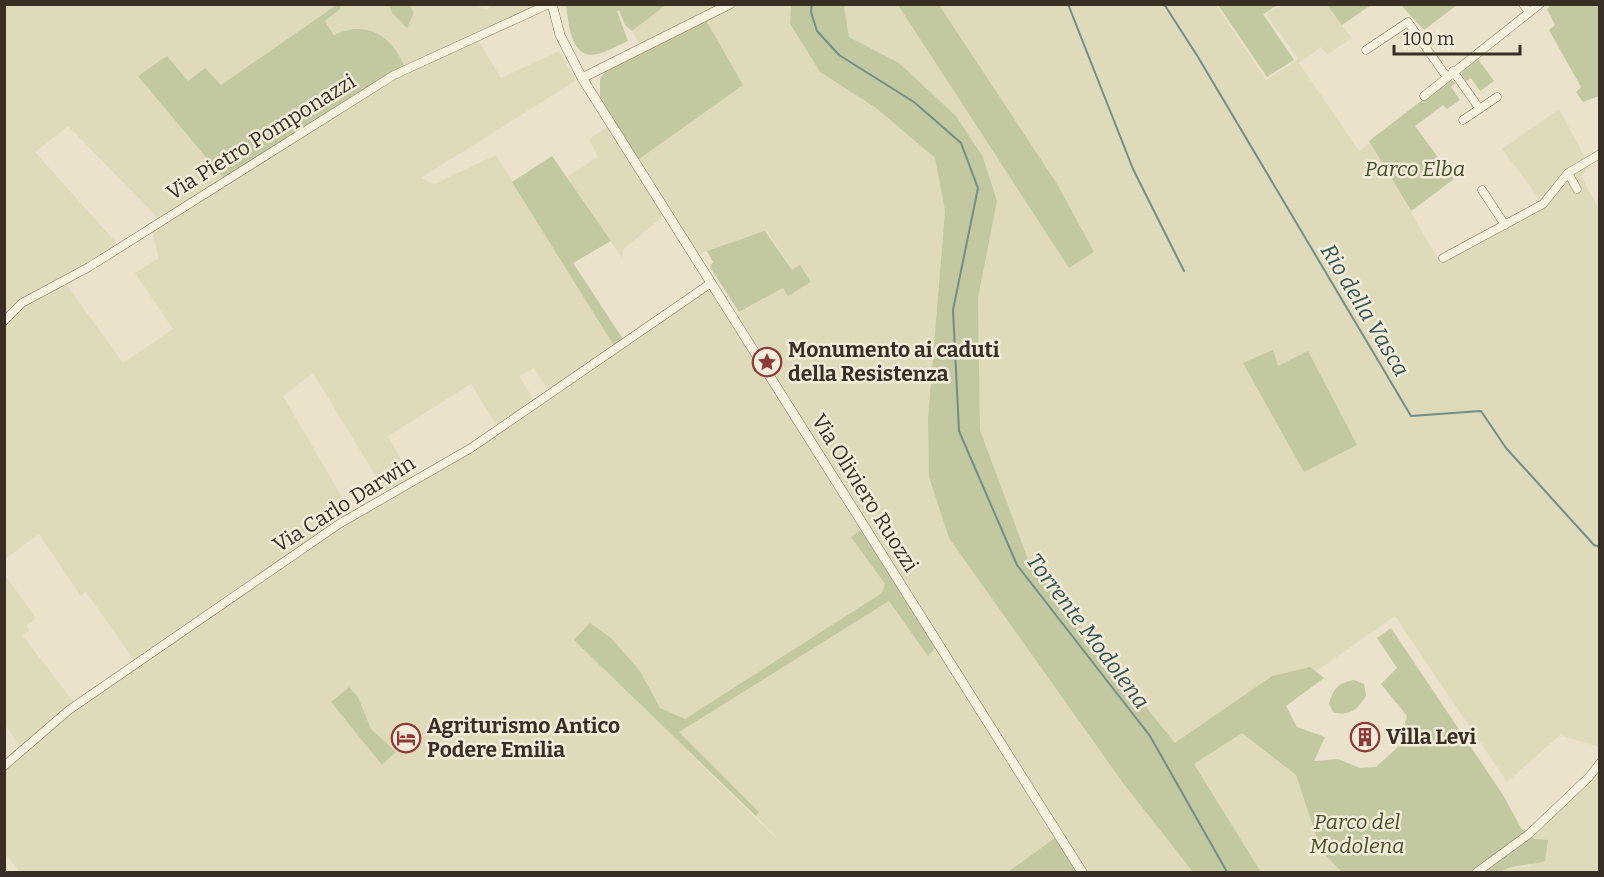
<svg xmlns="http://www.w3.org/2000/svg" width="1604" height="877" viewBox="0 0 1604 877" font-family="Bitter,serif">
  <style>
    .farmland { fill: #dfdbba; fill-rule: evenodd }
    .green { fill: #c2c8a0 }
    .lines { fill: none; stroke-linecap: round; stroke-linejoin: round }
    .stream { stroke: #728e88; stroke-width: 2 }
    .minor-casing { stroke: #867661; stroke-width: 9 }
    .tertiary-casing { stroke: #867661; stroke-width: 10 }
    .minor { stroke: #f6f0de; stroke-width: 8 }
    .tertiary { stroke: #f6f0de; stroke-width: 9 }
    .labels { text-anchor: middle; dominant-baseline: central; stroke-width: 5; stroke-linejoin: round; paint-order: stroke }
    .street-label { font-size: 21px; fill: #382e23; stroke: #f3ecda }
    .park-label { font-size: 21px; font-style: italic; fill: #47522c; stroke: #f3ecda }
    .poi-label { font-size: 21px; font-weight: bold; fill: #382e23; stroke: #f3ecda; text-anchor: start }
    .water-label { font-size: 22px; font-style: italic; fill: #345655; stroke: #f3ecda }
  </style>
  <rect width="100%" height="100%" fill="#eae2cb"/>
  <!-- farmland -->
  <path class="farmland" d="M 4,5 L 338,5 L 221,85 L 226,180 L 335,35 L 325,21 L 340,9 L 341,5 L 389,5 L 392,13 L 414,12 L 409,5 L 475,5 L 487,10 L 492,5 L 545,5 L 476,37 L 501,78 L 559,51 L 575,81 L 421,178 L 434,184 L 496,155 L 616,349 L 711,283 L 733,316 L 783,288 L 792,270 L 767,231 L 694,255 L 667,213 L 623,250 L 622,258 L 567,177 L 598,157 L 589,139 L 612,124 L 641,49 L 632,31 L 666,5 L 791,5 L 790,25 L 820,72 L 876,108 L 935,158 L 945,211 L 928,418 L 1123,783 L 1193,872 L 1082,872 L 1059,835 L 1008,872 L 20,872 L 5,854 L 5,766 L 23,750 L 5,725 L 5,575 L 36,618 L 27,625 L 29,631 L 22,635 L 76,705 L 136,663 L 86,592 L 81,596 L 39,534 L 5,559 ZM 68,126 L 161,221 L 151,227 L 159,258 L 135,273 L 173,329 L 123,363 L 64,281 L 120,247 L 35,152 ZM 534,368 L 550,393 L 536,403 L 519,376 ZM 313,373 L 388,496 L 353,516 L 283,396 ZM 471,384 L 499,429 L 413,482 L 388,436 ZM 350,688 L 358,697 L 371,729 L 395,752 L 382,765 L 331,702 ZM 677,741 L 756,816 L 776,837 L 775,837 Z
    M 844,5 L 1216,5 L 1266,80 L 1298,59 L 1266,14 L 1281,5 L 1327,5 L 1352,38 L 1327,55 L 1321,47 L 1299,63 L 1359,151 L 1370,143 L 1440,262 L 1545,206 L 1502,149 L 1559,109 L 1590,167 L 1581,176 L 1599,209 L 1599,747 L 1560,735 L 1507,782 L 1395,616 L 1315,672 L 1310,668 L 1272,676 L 1175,744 L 1029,562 L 980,430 L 978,298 L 997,201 L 983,157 L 956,116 L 899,63 L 849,37 Z
    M 1242,732 L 1296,775 L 1321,851 L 1342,872 L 1261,872 L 1194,764 Z
    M 1599,770 L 1599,872 L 1501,872 L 1506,869 L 1530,866 L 1534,839 L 1531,837 Z"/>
  <!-- green -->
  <path class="green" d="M 338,4 L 341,5 L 340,9 L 325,21 L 334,35 C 369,19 393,37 406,70 L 226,181 L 138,76 L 167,56 L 188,81 L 205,68 L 221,85 Z
    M 1552,4 L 1599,5 L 1599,96 L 1583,102 L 1576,92 L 1581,87 L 1549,30 L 1555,25 L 1547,9 Z
    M 389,5 L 409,5 L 414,12 L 407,28 L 392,13 Z
    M 566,5 L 566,4 L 666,5 L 632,31 L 625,25 L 619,10 L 617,11 L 628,41 C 618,45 607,52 597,54 C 571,61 568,21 566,5 Z
    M 791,5 L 844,5 L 849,37 L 899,63 L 956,116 L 983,157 L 997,201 L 978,298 L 980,430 L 1029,562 L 1175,743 L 1272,676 L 1310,667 L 1324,678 L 1286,706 L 1297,727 L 1325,737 L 1314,761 L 1338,759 L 1360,768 L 1376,767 L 1398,747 L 1407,716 L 1381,684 L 1397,668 L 1377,638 L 1391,628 L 1503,795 L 1521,828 L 1534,839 L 1548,840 L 1545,861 C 1532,866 1511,864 1501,872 L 1342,872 L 1321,851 L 1296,775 L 1242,733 L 1194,764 L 1261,872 L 1193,872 L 1123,783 L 949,538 L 929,477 L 928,418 L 945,211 L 935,158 L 876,108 L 820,72 L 790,24 Z
    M 898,5 L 939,5 L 1057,184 L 1094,252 L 1069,268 Z
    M 1218,5 L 1278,5 L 1263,14 L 1294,60 L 1267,77 Z
    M 1327,5 L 1371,5 L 1342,25 Z
    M 1401,5 L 1457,5 L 1424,30 Z
    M 704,17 L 743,85 L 635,162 L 600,105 L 600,79 L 610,64 Z
    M 1478,59 L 1494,81 L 1480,91 L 1471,78 L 1466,81 L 1462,75 L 1463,70 Z
    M 1451,80 L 1456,83 L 1451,87 L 1460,100 L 1447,109 L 1443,105 L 1415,126 L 1454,179 L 1411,211 L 1369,141 L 1447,81 Z
    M 552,156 L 611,241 L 573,263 L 625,342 L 616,349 L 512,182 Z
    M 765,231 L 792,270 L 800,265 L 811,282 L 788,296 L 783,288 L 739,312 L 710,267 L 713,262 L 707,251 Z
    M 1273,350 L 1278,366 L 1308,351 L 1357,445 L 1304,472 L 1243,363 Z
    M 861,530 L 935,648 L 928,656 L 889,601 L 679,732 L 759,812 L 756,816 L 574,640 L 590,623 L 611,638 L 640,671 L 660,708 L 685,719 L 882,593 L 885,584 L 851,537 Z
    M 1354,680 L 1364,684 L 1366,696 C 1358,709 1349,717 1333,712 L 1329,704 C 1333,689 1338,683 1354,680 Z
    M 349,687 L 358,697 L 371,729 L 396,752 L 382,765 L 331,702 Z
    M 1059,835 L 1082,872 L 1008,872 Z"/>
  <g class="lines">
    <!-- stream -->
    <path class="stream" d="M 812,4 L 811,12 L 817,31 L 839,55 L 914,102 L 961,143 L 978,188 L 953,310 L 959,431 L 1017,565 L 1150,736 L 1227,872
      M 1068,4 L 1133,169 L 1184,271
      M 1164,4 L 1198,57 L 1411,416 L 1481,411 L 1506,448 L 1594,545 L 1600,547"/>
    <!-- minor casing -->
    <g class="minor-casing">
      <path id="minor" d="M 1523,4 L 1529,12
        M 1366,50 L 1408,22 L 1446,76
        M 1453,71 L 1479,108
        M 1424,96 L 1540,4
        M 1463,120 L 1497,97
        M 1568,173 L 1577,189
        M 1482,190 L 1505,225
        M 1443,258 L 1543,204 L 1568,173 L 1600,154
        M 4,321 L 22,303 L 89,267 L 394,75 L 549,4
        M 4,766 L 69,710 L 339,524 L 471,448 L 711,283
        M 1477,872 L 1529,834 L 1589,777 L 1600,763"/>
    </g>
    <!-- tertiary casing -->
    <g class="tertiary-casing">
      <path id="tertiary" d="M 552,4 L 560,35 L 582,78 L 1082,872
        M 582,78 L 730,4"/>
    </g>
    <!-- minor -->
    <use href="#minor" class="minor"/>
    <!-- tertiary -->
    <use href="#tertiary" class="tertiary"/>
  </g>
  <!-- icons -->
  <defs>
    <g id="sight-ring" transform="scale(1.5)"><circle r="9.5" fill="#f3ecda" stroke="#8e3a38" stroke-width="1.5"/><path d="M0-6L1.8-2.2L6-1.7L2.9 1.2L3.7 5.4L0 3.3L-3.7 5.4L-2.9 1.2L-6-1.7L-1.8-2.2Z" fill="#8e3a38"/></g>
    <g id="building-ring" transform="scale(1.5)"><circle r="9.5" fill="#f3ecda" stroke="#8e3a38" stroke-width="1.5"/><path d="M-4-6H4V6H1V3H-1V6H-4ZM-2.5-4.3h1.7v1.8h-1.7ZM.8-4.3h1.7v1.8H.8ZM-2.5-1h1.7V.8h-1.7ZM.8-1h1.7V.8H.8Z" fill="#8e3a38"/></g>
    <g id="hotel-ring" transform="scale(1.5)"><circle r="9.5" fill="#f3ecda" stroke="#8e3a38" stroke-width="1.5"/><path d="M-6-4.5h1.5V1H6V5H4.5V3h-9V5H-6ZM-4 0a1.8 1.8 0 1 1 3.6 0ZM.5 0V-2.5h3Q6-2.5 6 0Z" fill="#8e3a38"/></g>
  </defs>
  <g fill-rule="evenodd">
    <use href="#sight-ring" x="767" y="362"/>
    <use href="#building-ring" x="1365" y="737"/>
    <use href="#hotel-ring" x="406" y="738"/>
  </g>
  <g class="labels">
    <!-- street labels -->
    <g class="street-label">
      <text transform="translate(261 137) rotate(-32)">Via Pietro Pomponazzi</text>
      <text transform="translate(865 493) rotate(58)">Via Oliviero Ruozzi</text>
      <text transform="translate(344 504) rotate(-32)">Via Carlo Darwin</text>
    </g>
    <!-- park labels -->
    <g class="park-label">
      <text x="1415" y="169">Parco Elba</text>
      <text x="1357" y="822">Parco del<tspan x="1357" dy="24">Modolena</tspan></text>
    </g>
    <!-- poi labels -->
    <g class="poi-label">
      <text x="788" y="350">Monumento ai caduti<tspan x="788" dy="24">della Resistenza</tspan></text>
      <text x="427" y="726">Agriturismo Antico<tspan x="427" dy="24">Podere Emilia</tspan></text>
      <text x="1386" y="737">Villa Levi</text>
    </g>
    <!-- water labels -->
    <g class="water-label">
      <text transform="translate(1365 310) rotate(59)">Rio della Vasca</text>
      <text transform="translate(1088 631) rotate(53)">Torrente Modolena</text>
    </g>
  </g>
  <!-- border -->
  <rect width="1604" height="877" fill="none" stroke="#382e23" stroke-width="12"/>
  <!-- scale -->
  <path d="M1394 45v9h126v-9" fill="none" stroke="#382e23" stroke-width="3"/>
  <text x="1403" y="45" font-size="18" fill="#382e23" stroke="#f3ecda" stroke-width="4.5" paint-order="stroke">100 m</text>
</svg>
